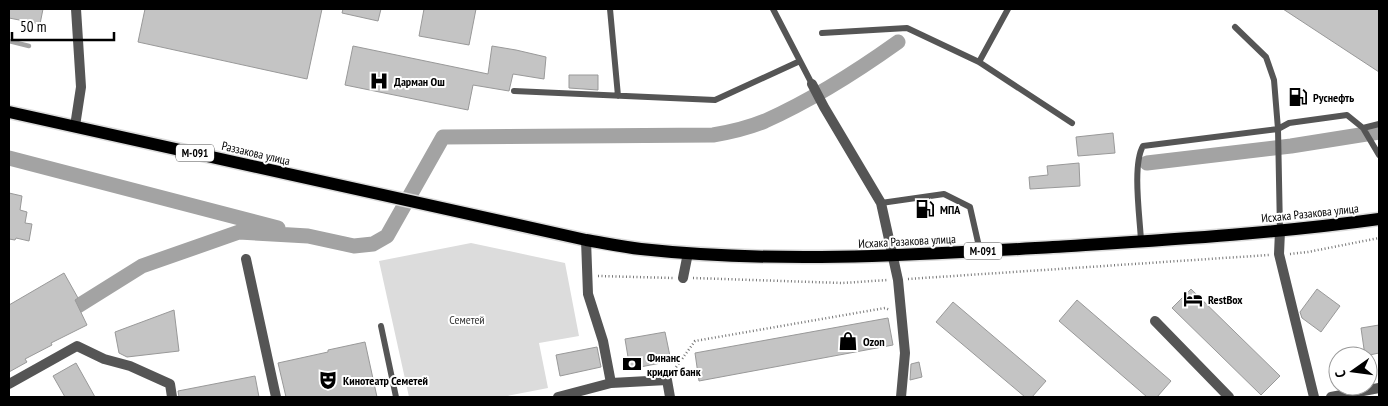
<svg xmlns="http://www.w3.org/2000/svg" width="1388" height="406" viewBox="0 0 1388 406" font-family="'PT Sans Narrow',sans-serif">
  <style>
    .green { fill: #dcdcdc }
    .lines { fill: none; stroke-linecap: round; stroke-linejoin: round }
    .stream { stroke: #a3a3a3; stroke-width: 4.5 }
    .canal { stroke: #a3a3a3; stroke-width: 15 }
    .building { fill: #c4c4c4; stroke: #999 }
    .primary-casing { stroke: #dbdbdb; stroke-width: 15 }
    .path { stroke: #777; stroke-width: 2.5; stroke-dasharray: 1 2.5; stroke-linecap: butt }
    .lane { stroke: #555; stroke-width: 6 }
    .street { stroke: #555; stroke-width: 10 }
    .primary { stroke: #000; stroke-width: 12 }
    .labels { text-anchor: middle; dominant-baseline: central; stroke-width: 4; stroke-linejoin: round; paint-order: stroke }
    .shield { fill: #fff; stroke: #4c4c4c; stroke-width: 1 }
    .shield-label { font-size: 11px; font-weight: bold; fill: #000 }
    .poi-label { font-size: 12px; font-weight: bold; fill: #000; stroke: #fff; text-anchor: start }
    .street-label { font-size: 12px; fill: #000; stroke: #fff }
    .park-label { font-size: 12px; fill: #333; stroke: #fff }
  </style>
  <rect width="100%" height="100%" fill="#fff"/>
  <!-- green -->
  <path class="green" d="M 471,243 L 565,263 L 579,336 L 539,343 L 548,388 L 502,397 L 409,397 L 379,261 Z"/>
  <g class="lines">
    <!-- stream -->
    <path class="stream" d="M 9,41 L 29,46"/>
    <!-- canal -->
    <path class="canal" d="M 9,158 L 278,228
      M 1147,163 L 1291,146 L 1379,132
      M 62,316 L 142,266 L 239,232 L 308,236 L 354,246 L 373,244 L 387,236 L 443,137 L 713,135 C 731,132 748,128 765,121 C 812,100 856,72 898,42"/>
  </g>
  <!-- building -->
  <path class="building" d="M 9,9 L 43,9 L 40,24 L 9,18 Z
    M 145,9 L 322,9 L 307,79 L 138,42 Z
    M 343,9 L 381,9 L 378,21 L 342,13 Z
    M 424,9 L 476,9 L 469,45 L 419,36 Z
    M 1283,9 L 1379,9 L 1379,72 Z
    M 353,46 L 488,74 L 492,46 L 516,50 L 546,57 L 544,79 L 513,74 L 509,91 L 473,85 L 468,110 L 345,85 Z
    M 569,75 L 598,75 L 598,90 L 569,88 Z
    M 1113,133 L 1115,153 L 1078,156 L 1076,137 Z
    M 1079,163 L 1080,186 L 1030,189 L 1029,177 L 1048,175 L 1047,166 Z
    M 9,193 L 22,196 L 20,210 L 27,212 L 25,223 L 32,224 L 29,241 L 16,238 L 15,240 L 9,239 Z
    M 64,273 L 78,298 L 75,300 L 87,325 L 51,343 L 52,345 L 25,359 L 27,362 L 9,372 L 9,305 Z
    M 1191,289 L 1280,376 L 1261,395 L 1172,308 Z
    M 1317,289 L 1340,306 L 1321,332 L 1302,318 L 1300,312 Z
    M 1077,300 L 1171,381 L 1157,397 L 1147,397 L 1059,321 Z
    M 953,302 L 1046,381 L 1032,397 L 1025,397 L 936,322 Z
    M 174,310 L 179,351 L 127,357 L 119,353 L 115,332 Z
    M 888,318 L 893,345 L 699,381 L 695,353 Z
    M 1379,325 L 1379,353 L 1365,356 L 1361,328 Z
    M 665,332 L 671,361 L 630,369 L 625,339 Z
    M 365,342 L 377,397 L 286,397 L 278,363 L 328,352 L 328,350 Z
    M 597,347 L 601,367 L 560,376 L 556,355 Z
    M 919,362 L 922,377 L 910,380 L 911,364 Z
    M 76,363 L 95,397 L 65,397 L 53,376 Z
    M 255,376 L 259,397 L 179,397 L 178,391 Z"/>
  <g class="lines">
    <!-- primary casing -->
    <g class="primary-casing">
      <path id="primary" d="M 9,112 L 586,240 C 604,243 623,247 641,249 C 778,264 915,255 1053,247 C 1162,240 1271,234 1379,219"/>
    </g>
    <!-- path -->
    <path class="path" d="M 1290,254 L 1308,252 L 1379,238
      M 598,276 L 673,278
      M 693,278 L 842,283 L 888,280
      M 908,279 L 1269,255
      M 674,370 L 695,341 L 885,308 L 890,310"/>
    <!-- lane -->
    <path class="lane" d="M 610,9 L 618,96
      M 773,9 L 812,84
      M 822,33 L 907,28 L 979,62 L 1072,123
      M 979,62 L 1008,9
      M 514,91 L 715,100 L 800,61
      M 1363,128 L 1379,124
      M 881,203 L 944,194 L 970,207 L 980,251
      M 1280,231 L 1278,129 L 1289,123 L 1347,115 L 1363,128 L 1379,155
      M 1141,241 C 1140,218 1132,165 1143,146 L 1278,129 L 1274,80 L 1266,57 L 1235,27
      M 381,326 L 396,397"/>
    <!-- street -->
    <path class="street" d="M 812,84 L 824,107 L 881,203 L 898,280 L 905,353 L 901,397
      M 75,126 L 81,87 L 76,9
      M 1280,231 L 1279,254 L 1314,397
      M 586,240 L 588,294 L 603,341 L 611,383
      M 246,259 L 276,397
      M 683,278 L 688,253
      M 1155,321 L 1229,397
      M 9,384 L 77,346 L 104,359 L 130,366 L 170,384 L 172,397
      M 558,397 L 611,383 L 667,380 L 670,397
      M 1331,397 L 1379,388"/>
    <!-- primary -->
    <use href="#primary" class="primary"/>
  </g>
  <!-- icons -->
  <defs>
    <g id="hospital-bare" transform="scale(1.5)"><path d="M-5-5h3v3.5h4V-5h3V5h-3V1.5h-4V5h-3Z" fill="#000" stroke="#fff" stroke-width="2.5" paint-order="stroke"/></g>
    <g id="fuel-bare" transform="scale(1.5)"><path d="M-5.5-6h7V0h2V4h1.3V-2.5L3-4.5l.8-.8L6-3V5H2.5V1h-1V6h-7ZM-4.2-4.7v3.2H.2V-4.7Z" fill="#000" stroke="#fff" stroke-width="2.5" paint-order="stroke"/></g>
    <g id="hotel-bare" transform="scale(1.5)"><path d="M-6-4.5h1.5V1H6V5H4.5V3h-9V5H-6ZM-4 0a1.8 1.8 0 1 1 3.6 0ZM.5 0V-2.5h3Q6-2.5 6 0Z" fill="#000" stroke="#fff" stroke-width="2.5" paint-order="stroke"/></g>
    <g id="shop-bare" transform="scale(1.5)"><path d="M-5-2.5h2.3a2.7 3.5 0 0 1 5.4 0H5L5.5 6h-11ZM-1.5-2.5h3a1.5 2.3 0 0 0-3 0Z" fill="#000" stroke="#fff" stroke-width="2.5" paint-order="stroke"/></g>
    <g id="bank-bare" transform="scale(1.5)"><path d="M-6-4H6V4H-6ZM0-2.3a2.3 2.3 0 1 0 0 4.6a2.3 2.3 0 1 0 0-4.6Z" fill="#000" stroke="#fff" stroke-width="2.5" paint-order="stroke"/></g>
    <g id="theatre-bare" transform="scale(1.5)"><path d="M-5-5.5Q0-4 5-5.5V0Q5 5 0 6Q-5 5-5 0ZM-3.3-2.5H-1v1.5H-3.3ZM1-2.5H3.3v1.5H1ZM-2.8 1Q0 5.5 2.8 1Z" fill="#000" stroke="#fff" stroke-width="2.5" paint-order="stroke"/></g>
  </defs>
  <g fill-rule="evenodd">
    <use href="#hospital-bare" x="379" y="81"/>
    <use href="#fuel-bare" x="1298" y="97"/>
    <use href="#fuel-bare" x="925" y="209"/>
    <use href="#hotel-bare" x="1193" y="299"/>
    <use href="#shop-bare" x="848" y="341"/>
    <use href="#bank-bare" x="632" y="364"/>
    <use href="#theatre-bare" x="328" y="380"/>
  </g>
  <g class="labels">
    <!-- shield labels -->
    <g class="shield">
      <rect x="176" y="144.5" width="38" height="17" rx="4"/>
      <rect x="964" y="242.5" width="38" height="17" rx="4"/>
    </g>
    <g class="shield-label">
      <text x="195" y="153">М-091</text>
      <text x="983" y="251">М-091</text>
    </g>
    <!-- poi labels -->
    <g class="poi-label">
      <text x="394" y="81">Дарман Ош</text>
      <text x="1313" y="97">Руснефть</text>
      <text x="940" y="209">МПА</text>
      <text x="1208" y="299">RestBox</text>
      <text x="863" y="341">Ozon</text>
      <text x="647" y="357">Финанс<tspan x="647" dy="14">кридит банк</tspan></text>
      <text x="343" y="380">Кинотеатр Семетей</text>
    </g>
    <!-- street labels -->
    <g class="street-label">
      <text transform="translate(256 153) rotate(13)">Раззакова улица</text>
      <text transform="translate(1310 213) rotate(-6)">Исхака Разакова улица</text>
      <text transform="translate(907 241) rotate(-3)">Исхака Разакова улица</text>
    </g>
    <!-- park labels -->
    <g class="park-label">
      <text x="467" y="319">Семетей</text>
    </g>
  </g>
  <!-- border -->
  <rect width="1388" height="406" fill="none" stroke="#000000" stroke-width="20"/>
  <!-- north arrow -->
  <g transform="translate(1353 371) rotate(256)"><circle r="24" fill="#ffffff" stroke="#999999"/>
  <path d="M0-4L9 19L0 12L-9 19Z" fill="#000000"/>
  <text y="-8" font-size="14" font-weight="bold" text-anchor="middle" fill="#000000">С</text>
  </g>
  <!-- scale -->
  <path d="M12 32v8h102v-8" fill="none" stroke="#000000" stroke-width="2.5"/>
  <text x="20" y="32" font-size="15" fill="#000000" stroke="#ffffff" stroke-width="4" paint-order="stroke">50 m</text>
</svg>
